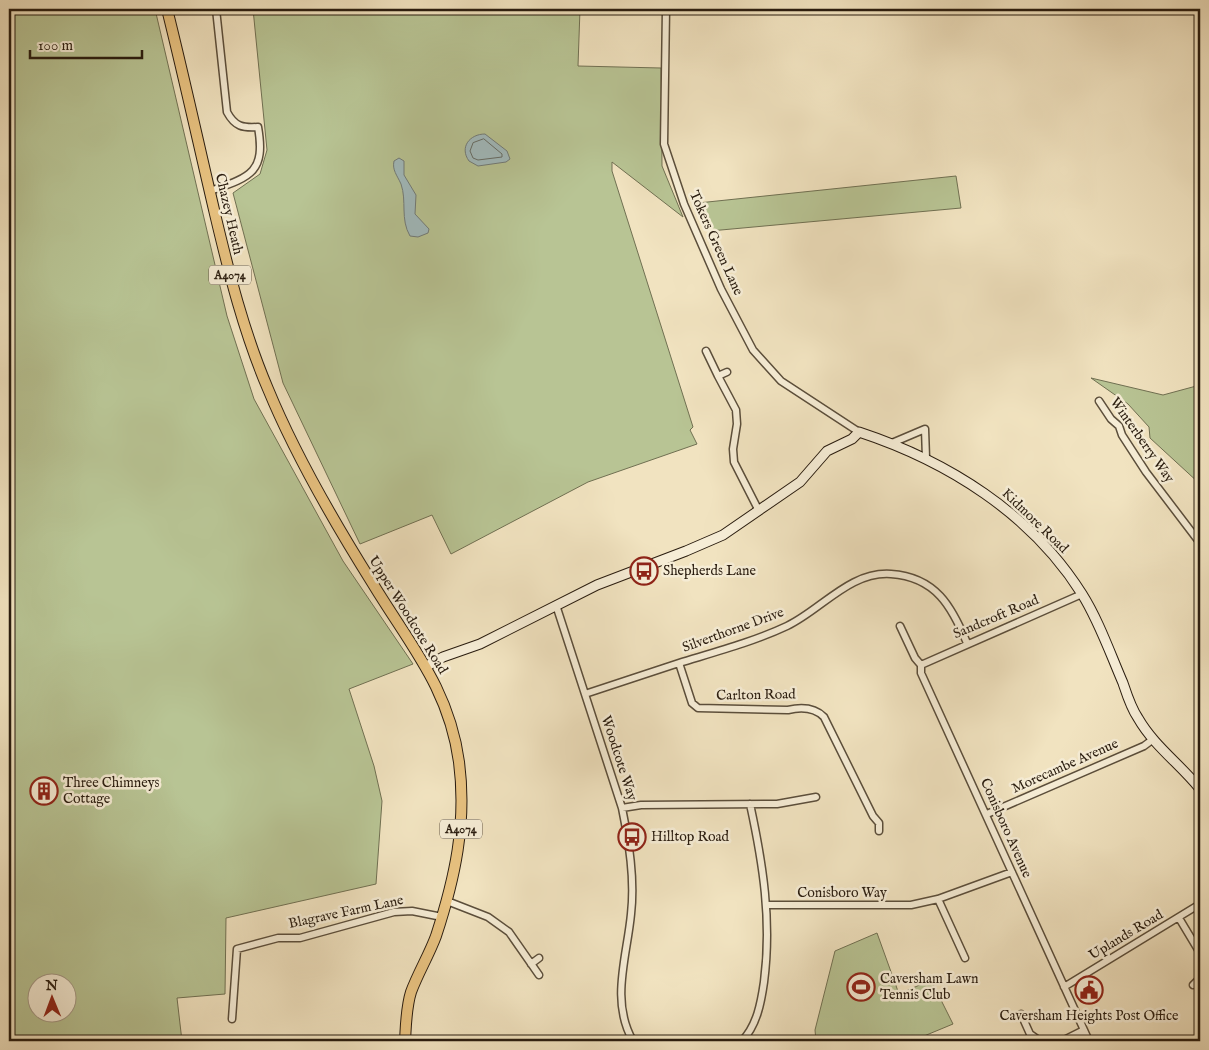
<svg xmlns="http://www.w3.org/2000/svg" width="1209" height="1050" viewBox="0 0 1209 1050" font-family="'IM FELL English',serif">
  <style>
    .green { fill: #b8c494; stroke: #707052; fill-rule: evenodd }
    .water { fill: #a1bbbe; stroke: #717b78 }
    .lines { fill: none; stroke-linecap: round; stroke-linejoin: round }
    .shore { stroke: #656c66; stroke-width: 1 }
    .street-casing { stroke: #5b4e3b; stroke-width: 9 }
    .secondary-casing { stroke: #291c0f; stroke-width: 11 }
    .primary-casing { stroke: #291c0f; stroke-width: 12 }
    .street { stroke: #f6edd6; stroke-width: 6 }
    .secondary { stroke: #f6edd6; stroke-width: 9 }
    .primary { stroke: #e8c280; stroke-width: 10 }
    .labels { text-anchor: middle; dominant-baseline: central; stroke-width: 5; stroke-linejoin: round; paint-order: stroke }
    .shield { fill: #f6edd6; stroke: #665b4b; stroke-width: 1 }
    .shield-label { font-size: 12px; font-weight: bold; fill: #291c0f }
    .street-label { font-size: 14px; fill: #291c0f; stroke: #f6edd6 }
    .poi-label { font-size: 14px; fill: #291c0f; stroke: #f6edd6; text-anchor: start }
  </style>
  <rect width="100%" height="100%" fill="#f1e3c0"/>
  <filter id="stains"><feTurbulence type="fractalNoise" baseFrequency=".004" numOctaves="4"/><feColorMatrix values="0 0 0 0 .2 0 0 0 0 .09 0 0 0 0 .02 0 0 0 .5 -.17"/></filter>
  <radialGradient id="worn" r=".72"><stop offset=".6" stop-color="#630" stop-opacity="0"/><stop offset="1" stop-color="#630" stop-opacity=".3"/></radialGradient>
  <!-- green -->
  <path class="green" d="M 9,9 L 155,9 L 227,316 L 254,399 L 343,561 L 413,664 L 349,689 L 374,766 L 382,801 L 376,884 L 226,918 L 225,994 L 177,998 L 182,1041 L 9,1041 ZM 38,982 L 68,982 L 68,1012 L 38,1012 Z
    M 253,9 L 580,9 L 578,66 L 661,68 L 662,166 L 683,217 L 612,162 L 612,171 L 693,427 L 690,430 L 697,444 L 588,482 L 451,554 L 432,515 L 360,544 L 283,383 L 233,193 L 260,174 L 267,150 Z
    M 956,176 L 961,208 L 710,231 L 698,203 Z
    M 1091,378 L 1163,395 L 1200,385 L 1200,484 L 1150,438 L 1149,427 L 1128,404 Z
    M 877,933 L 899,994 L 931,980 L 953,1024 L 912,1041 L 816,1041 L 815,1030 L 835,951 Z"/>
  <!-- water -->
  <path class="water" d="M 485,134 L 507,151 L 510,159 L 506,162 L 478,166 L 469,161 C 459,147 470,134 485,134 Z
    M 399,158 L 404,161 L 404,175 L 416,195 L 415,214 L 429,229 L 428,233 L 418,237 L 410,236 C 400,219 407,201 401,184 C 397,175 392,170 394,161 Z"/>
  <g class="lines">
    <!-- shore -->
    <path class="shore" d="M 484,139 L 502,154 L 502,157 L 478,160 L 473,158 L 470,151 L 473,143 Z"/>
    <!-- street casing -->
    <g class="street-casing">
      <path id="street" d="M 666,9 L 664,144 L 684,204 L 721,289 L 753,350 L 781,381 L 859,432
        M 210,191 C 250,177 266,173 258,127 C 243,128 235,127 227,112 L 216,9
        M 706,351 L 718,376
        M 727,372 L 718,376 L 736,410 L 737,424 L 733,449 L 734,462 L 759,511
        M 1099,401 L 1111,419 L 1119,426 L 1122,435 L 1146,472 L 1200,543
        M 892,443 L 925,429 L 926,458
        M 556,605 L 622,808 C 629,843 635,879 631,914 C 627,957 610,1001 633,1041
        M 900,626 L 915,658 L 921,665 L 921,673 L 1089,1041
        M 679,663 L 692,703 L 698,708 L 788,710 C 801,707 814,707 824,717 L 873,816 L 879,823 L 879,831
        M 921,665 L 1082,594
        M 585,694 C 616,684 648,673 679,663 C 715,652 753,642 787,626 C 821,610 850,571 891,574 C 936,577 952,607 967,643
        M 622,808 L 641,805 L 777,804 L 816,797
        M 987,814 L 1144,746 L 1152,740
        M 938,899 L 965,958
        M 447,901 L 488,917 L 509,932 L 539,975
        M 767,905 L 911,905 L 938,899 L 1012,872
        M 1179,918 L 1200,953
        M 531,964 L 539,958
        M 1193,985 L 1200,978
        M 1064,987 L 1200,904
        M 1021,1014 L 1030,1034 L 1040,1041
        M 232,1019 L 237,949 L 278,938 L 300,938 L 394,912 L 412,911 L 442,917
        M 742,1041 C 757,1025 761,1003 764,982 C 772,921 763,864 750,804
        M 1062,1041 L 1084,1030"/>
    </g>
    <!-- secondary casing -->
    <g class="secondary-casing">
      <path id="secondary" d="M 427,666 L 443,657 L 480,644 L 597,585 L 686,551 L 723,535 L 800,482 L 827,451 L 852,439 L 859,432 C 947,461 1031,513 1082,594 C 1099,621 1110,653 1123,683 C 1127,695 1131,708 1138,718 C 1154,746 1180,764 1200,789"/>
    </g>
    <!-- primary casing -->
    <g class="primary-casing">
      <path id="primary" d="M 167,9 C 184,77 199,146 215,214 C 229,273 244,333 268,389 C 296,457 334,522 373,584 C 410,645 449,688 459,762 C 467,823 455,878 436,936 C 429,955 418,973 411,992 C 406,1008 406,1025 405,1041"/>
    </g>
    <!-- street -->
    <use href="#street" class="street"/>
    <!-- secondary -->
    <use href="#secondary" class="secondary"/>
    <!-- primary -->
    <use href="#primary" class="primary"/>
  </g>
  <!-- icons -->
  <defs>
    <g id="bus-ring" transform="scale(1.4375)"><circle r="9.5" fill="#f6edd6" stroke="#8f2418" stroke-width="1.5"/><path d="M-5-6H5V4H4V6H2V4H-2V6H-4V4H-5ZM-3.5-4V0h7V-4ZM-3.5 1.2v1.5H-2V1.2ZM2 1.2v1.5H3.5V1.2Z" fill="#8f2418"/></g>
    <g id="building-ring" transform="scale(1.4375)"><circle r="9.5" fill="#f6edd6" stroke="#8f2418" stroke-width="1.5"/><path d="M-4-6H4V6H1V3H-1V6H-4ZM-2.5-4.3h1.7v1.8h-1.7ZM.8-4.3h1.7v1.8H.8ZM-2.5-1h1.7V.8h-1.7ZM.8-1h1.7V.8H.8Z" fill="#8f2418"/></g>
    <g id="stadium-ring" transform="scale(1.4375)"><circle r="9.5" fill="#f6edd6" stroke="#8f2418" stroke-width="1.5"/><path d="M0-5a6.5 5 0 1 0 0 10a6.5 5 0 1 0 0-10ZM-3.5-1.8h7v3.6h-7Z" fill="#8f2418"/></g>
    <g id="civic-ring" transform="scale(1.4375)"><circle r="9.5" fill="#f6edd6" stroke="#8f2418" stroke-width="1.5"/><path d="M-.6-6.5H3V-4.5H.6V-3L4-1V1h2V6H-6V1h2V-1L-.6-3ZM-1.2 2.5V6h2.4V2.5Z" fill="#8f2418"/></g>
  </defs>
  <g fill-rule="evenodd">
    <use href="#bus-ring" x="644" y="571"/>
    <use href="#building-ring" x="44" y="791"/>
    <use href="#bus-ring" x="632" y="837"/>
    <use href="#stadium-ring" x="861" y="987"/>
    <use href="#civic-ring" x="1089" y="990"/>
  </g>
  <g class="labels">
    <!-- shield labels -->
    <g class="shield">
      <rect x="209" y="265.5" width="42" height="19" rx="4"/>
      <rect x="440" y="819.5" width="42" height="19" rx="4"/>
    </g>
    <g class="shield-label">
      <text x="230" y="275">A4074</text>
      <text x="461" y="829">A4074</text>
    </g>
    <!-- street labels -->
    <g class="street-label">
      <text transform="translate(229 214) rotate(77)">Chazey Heath</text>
      <text transform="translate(716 243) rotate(66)">Tokers Green Lane</text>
      <text transform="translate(1142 440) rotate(55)">Winterberry Way</text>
      <text transform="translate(1035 521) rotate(44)">Kidmore Road</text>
      <text transform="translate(408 615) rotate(58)">Upper Woodcote Road</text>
      <text transform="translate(996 617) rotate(-23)">Sandcroft Road</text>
      <text transform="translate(733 630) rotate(-20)">Silverthorne Drive</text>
      <text transform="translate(756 695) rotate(-1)">Carlton Road</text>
      <text transform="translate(619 758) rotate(72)">Woodcote Way</text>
      <text transform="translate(1065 766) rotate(-24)">Morecambe Avenue</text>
      <text transform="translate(1006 828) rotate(66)">Conisboro Avenue</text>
      <text x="842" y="893">Conisboro Way</text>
      <text transform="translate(346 912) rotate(-12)">Blagrave Farm Lane</text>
      <text transform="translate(1126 935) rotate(-31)">Uplands Road</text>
    </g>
    <!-- poi labels -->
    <g class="poi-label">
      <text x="663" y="571">Shepherds Lane</text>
      <text x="63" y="783">Three Chimneys<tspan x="63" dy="16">Cottage</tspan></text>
      <text x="651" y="837">Hilltop Road</text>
      <text x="880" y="979">Caversham Lawn<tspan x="880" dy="16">Tennis Club</tspan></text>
      <text x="1089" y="1016" text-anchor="middle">Caversham Heights Post Office</text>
    </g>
  </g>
  <!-- margin -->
  <rect width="1209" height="1050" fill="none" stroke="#f1e3c0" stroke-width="30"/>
  <rect x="10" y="10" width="1189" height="1030" fill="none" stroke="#291c0f" stroke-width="2.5"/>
  <rect x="15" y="15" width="1179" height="1020" fill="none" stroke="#291c0f"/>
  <!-- north arrow -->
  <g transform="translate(52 998) rotate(359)"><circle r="24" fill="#f6edd6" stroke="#a49986"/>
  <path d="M0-4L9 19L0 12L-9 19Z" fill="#8f2418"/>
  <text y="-8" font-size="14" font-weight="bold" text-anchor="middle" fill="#291c0f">N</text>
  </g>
  <!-- scale -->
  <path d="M30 50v8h112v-8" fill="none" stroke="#291c0f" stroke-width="2.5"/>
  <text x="38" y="50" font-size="15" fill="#291c0f" stroke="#f6edd6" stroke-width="4" paint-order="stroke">100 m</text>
  <rect width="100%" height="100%" filter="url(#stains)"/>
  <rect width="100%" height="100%" fill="url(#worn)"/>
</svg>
